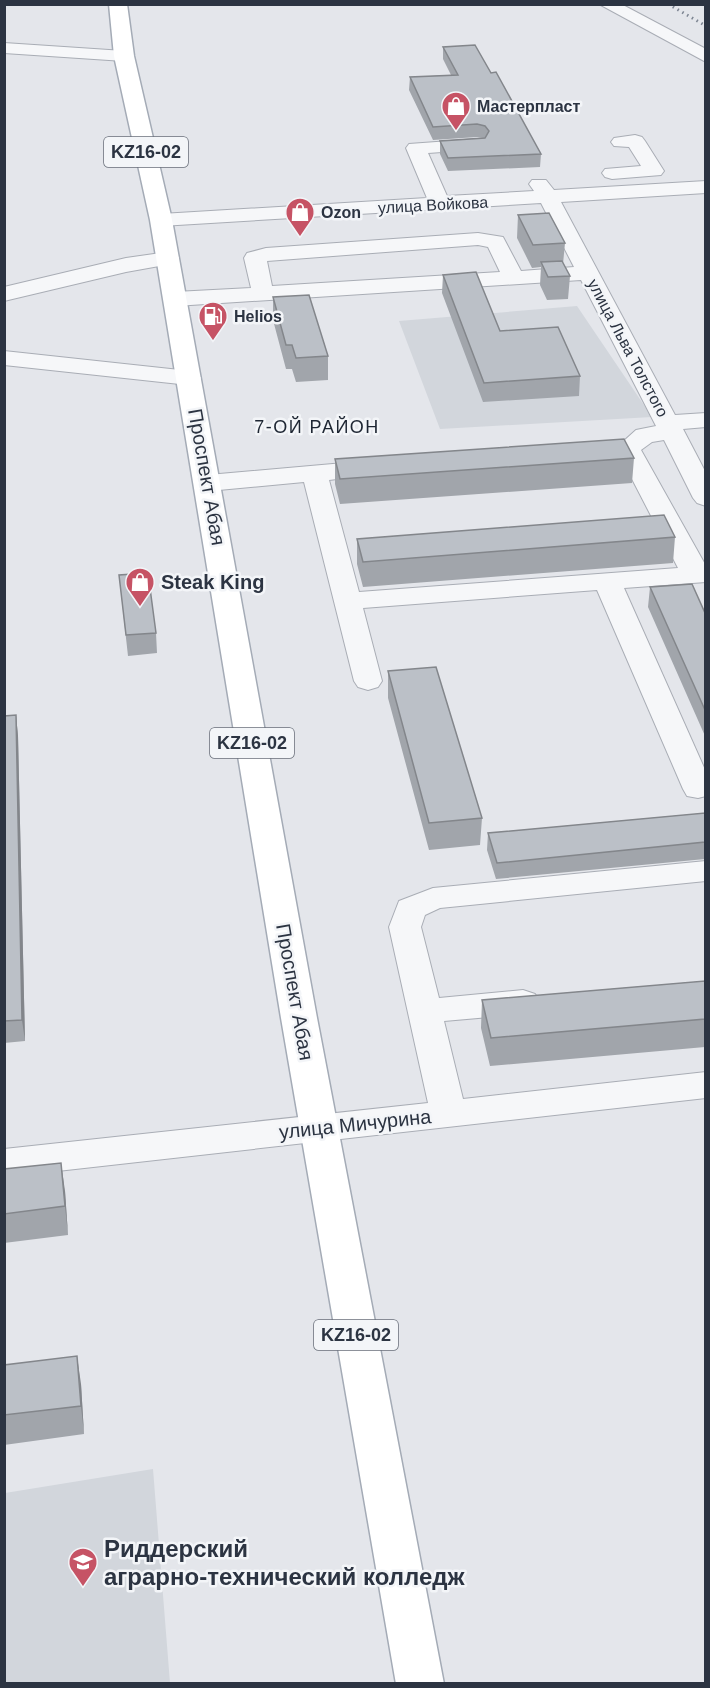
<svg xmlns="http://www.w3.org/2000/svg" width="710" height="1688" viewBox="0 0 710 1688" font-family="Arial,sans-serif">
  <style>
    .built { fill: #d2d6dc }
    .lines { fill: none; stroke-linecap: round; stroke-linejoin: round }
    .minor-casing { stroke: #a9adb5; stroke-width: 2 }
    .major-casing { stroke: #a4abb6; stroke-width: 3 }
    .minor { fill: #f6f7f9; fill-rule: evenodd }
    .major { fill: #fff; fill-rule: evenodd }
    .rail { stroke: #7e8693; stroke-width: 3; stroke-dasharray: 1.5 4; stroke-linecap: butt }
    .wall { fill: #a1a5ab }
    .shaded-wall { fill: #83868b }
    .building { fill: #bbc0c7; stroke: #83868b; stroke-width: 1.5 }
    .labels { text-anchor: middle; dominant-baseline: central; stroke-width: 5; stroke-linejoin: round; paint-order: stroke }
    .far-poi-label { font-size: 16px; font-weight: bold; fill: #2c3442; stroke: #f3f5f8; text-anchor: start }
    .far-street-label { font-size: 16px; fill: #2c3442; stroke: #f3f5f8 }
    .shield { fill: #f3f5f8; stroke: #686e79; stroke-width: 1.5 }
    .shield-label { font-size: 18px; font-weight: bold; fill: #2c3442 }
    .far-quarter-label { font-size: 18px; letter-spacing: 1.5px; fill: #1e2633; stroke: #f3f5f8 }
    .street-label { font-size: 20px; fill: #2c3442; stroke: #f3f5f8 }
    .poi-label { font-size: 20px; font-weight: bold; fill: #2c3442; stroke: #f3f5f8; text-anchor: start }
    .near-poi-label { font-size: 24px; font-weight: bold; fill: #2c3442; stroke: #f3f5f8; text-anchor: start }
  </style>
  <rect width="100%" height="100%" fill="#e4e6eb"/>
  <!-- built -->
  <path class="built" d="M 577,306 L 652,417 L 440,429 L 399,321 Z
    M 153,1469 L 170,1683 L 5,1683 L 5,1493 Z"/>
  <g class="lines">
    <!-- minor casing -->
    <g class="minor-casing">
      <path id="minor" d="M 599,4 L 621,4 L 706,49 L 706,62 Z
        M 4,43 L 124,51 L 130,52 L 133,56 L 130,60 L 124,61 L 4,53 Z
        M 635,135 L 642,137 L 645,141 L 664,171 L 661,175 L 612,179 L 605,177 L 602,173 L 605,169 L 641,166 L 629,147 L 614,146 L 611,142 L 614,138 Z
        M 477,139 L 484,141 L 487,145 L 484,149 L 428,153 L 447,196 L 534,191 L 529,184 L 532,180 L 546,180 L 554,190 L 706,181 L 706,193 L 561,202 L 675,415 L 706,413 L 706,427 L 683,429 L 706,473 L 706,506 L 697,503 L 693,498 L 664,440 L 652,442 L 641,450 L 706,566 L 706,582 L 624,588 L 706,772 L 706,796 L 698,798 L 687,796 L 683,789 L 597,590 L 363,608 L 382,681 L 378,687 L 368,690 L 358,687 L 354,681 L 304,482 L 208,491 L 199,488 L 195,483 L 199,478 L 208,475 L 378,460 L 387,463 L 391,468 L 387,473 L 329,480 L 359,592 L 678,568 L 616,448 L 636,430 L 656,426 L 581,280 L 175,306 L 167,304 L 164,299 L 167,294 L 175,292 L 251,288 L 244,258 L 247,253 L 266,248 L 478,233 L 503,237 L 521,271 L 574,267 L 541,203 L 161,226 L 154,224 L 151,220 L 154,216 L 161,214 L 427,198 L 406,148 L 409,144 ZM 478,245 L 488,247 L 500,272 L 272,286 L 267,261 Z
        M 168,252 L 176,253 L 179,258 L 176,263 L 126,272 L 4,301 L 4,287 L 126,258 Z
        M 4,351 L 189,371 L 197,373 L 201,378 L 197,383 L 189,385 L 4,365 Z
        M 706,861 L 706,881 L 440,908 L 425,915 L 421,927 L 439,998 L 523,990 L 535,994 L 540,1002 L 535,1010 L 523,1014 L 444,1021 L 463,1099 L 706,1072 L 706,1098 L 4,1177 L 4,1149 L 428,1103 L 389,927 L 399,901 L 433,888 Z"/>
    </g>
    <!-- major casing -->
    <g class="major-casing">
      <path id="major" d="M 109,4 L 127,4 L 134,56 L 172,220 L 317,1018 L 444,1684 L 396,1684 L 281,1018 L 150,220 L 114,56 Z"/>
    </g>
    <!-- minor -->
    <use href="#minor" class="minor"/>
    <!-- major -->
    <use href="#major" class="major"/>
    <!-- rail -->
    <path class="rail" d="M 668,4 L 706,26"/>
  </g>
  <!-- wall -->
  <path class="wall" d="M 443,47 L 491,73 L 541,154 L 540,167 L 448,171 L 440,154 L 440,141 L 483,138 L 477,137 L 433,140 L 409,90 L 410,77 L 451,75 L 443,59 Z
    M 518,215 L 565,243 L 563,264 L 570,276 L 568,299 L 547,300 L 540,285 L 541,267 L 532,268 L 517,238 Z
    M 443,275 L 500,331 L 580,376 L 579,396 L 483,402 L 442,293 Z
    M 273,297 L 328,356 L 328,380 L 296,382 L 292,369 L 286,369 L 273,320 Z
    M 634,458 L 632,483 L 340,504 L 335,484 L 335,459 Z
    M 675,537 L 673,563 L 363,587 L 357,564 L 357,539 Z
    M 119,575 L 156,633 L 157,653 L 128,656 Z
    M 650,587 L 705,613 L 705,736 L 648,607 Z
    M 388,671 L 482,818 L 480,845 L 429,850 L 388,698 Z
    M 16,715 L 18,736 L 25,1041 L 4,1043 L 4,716 Z
    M 705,813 L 705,859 L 496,879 L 487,850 L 488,833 Z
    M 705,981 L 705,1047 L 490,1066 L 481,1028 L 482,1000 Z
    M 4,1169 L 65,1191 L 68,1235 L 4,1243 Z
    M 4,1365 L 81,1384 L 84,1434 L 4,1445 Z"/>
  <!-- shaded-wall -->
  <path class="shaded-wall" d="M 16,715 L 18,736 L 25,1041 L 22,1020 Z
    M 61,1163 L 65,1191 L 68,1235 L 65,1206 Z
    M 77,1356 L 81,1384 L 84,1434 L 81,1406 Z"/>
  <!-- building -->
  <path class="building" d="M 475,45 L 491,73 L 496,72 L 541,154 L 448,158 L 440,141 L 485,138 L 489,131 L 485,126 L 477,124 L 433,127 L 410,77 L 458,75 L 443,47 Z
    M 549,213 L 565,243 L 533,245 L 518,215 Z
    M 562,261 L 570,276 L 548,277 L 541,262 Z
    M 476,272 L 500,331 L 558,327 L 580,376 L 484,383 L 443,275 Z
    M 309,295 L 328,356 L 296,358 L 292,345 L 286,345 L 273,297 Z
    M 624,439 L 634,458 L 340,479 L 335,459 Z
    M 664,515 L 675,537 L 363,562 L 357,539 Z
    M 148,573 L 156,633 L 126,635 L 119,575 Z
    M 692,584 L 705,613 L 705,710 L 650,587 Z
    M 436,667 L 482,818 L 429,823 L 388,671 Z
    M 16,715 L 22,1020 L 4,1021 L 4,716 Z
    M 705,813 L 705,842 L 497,863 L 488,833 Z
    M 705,981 L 705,1019 L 491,1038 L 482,1000 Z
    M 61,1163 L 65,1206 L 4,1214 L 4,1169 Z
    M 77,1356 L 81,1406 L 4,1415 L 4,1365 Z"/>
  <!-- icons -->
  <defs>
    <g id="shop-pin" transform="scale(1.5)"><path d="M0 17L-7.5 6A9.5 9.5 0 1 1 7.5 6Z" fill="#c65365" stroke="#f3f5f8"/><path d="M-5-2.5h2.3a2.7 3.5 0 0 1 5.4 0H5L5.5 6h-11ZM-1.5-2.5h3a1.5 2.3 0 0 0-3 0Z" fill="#fff"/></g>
    <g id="fuel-pin" transform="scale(1.5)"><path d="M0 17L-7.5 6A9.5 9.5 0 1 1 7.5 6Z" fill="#c65365" stroke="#f3f5f8"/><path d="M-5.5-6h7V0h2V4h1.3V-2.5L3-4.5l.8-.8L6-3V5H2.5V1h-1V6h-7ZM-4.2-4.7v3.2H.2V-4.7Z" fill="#fff"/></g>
    <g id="university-pin" transform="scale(1.5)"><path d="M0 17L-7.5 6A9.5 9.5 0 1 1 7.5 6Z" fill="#c65365" stroke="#f3f5f8"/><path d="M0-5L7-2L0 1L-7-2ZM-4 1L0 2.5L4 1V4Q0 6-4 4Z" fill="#fff"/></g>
  </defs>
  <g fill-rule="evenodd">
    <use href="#shop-pin" x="456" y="106"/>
    <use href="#shop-pin" x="300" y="212"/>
    <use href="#fuel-pin" x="213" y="316"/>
    <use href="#shop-pin" x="140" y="582"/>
    <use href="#university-pin" x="83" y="1562"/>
  </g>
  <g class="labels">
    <!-- far-poi labels -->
    <g class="far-poi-label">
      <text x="477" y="106">Мастерпласт</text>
      <text x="321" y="212">Ozon</text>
      <text x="234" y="316">Helios</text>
    </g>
    <!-- far-street labels -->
    <g class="far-street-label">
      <text transform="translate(433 205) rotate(-3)">улица Войкова</text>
      <text transform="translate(628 348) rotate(62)">улица Льва Толстого</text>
    </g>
    <!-- shield labels -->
    <g class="shield">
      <rect x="104" y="137" width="84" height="30" rx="4.5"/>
      <rect x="210" y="728" width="84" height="30" rx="4.5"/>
      <rect x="314" y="1320" width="84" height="30" rx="4.5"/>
    </g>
    <g class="shield-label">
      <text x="146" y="152">KZ16-02</text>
      <text x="252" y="743">KZ16-02</text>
      <text x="356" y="1335">KZ16-02</text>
    </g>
    <!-- far-quarter labels -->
    <g class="far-quarter-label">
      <text x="317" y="427">7-ОЙ РАЙОН</text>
    </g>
    <!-- street labels -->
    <g class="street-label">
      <text transform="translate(207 477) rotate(80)">Проспект Абая</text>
      <text transform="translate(295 992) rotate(80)">Проспект Абая</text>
      <text transform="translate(355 1124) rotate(-6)">улица Мичурина</text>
    </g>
    <!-- poi labels -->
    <g class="poi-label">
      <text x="161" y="582">Steak King</text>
    </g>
    <!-- near-poi labels -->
    <g class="near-poi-label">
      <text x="104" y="1548">Риддерский<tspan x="104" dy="28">аграрно-технический колледж</tspan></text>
    </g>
  </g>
  <!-- border -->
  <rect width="710" height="1688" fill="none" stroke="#2c3442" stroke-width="12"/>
</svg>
